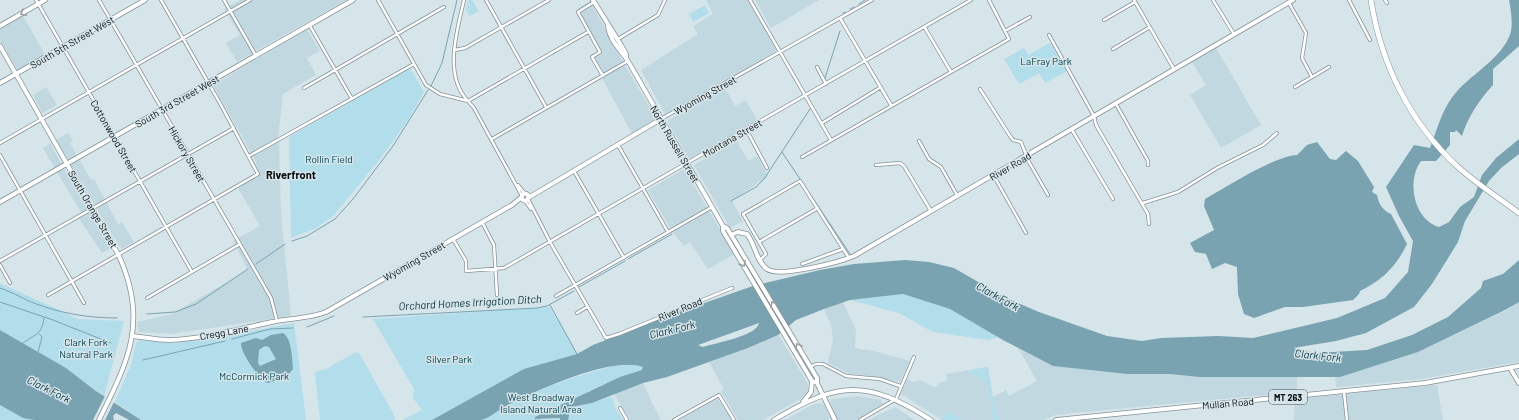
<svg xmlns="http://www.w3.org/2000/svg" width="1519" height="420" viewBox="0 0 1519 420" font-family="Barlow,sans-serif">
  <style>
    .built { fill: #c1d8e0 }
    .green { fill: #b2ddeb }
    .water { fill: #79a3b0; fill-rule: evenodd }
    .pier { fill: #d6e5e9 }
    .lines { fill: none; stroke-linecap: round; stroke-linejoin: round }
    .stream { stroke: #79a3b0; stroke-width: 1 }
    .street-casing { stroke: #859297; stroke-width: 4 }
    .secondary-casing { stroke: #859297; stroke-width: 5.5 }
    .primary-casing { stroke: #859297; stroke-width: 5.5 }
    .highway-casing { stroke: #859297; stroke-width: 6 }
    .street { stroke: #fff; stroke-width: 2.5 }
    .secondary { stroke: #fff; stroke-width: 4 }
    .primary { stroke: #fff; stroke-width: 4 }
    .highway { stroke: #fff; stroke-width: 5 }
    .oneway { stroke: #9d9f9f }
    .labels { text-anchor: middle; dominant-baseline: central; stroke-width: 3; stroke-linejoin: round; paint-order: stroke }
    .shield { fill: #d6e5e9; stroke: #464e51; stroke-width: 1 }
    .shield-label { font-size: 9px; font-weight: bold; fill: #090e10 }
    .street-label { font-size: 10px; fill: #090e10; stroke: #d6e5e9 }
    .park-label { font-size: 10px; fill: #024352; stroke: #d6e5e9 }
    .neighbourhood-label { font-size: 11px; font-weight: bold; fill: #090e10; stroke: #d6e5e9 }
    .water-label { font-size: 11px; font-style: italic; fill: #08323d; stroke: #d6e5e9 }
  </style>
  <rect width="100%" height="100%" fill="#d6e5e9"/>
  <!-- built -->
  <path class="built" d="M 240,0 L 346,0 L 237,62 L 226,43 L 240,35 L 224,9 Z
    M 706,0 L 748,0 L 778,50 L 665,114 L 641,70 L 698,34 L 693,26 L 713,14 Z
    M 755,0 L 819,0 L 771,28 Z
    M 590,1 L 626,67 L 659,123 L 634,137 L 592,60 L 603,53 L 577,9 Z
    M 23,16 L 46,56 L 18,71 L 0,40 L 0,29 Z
    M 307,29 L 320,51 L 307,58 L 316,75 L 283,94 L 278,138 L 251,153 L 213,85 Z
    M 1216,48 L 1261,125 L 1221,148 L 1190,95 L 1206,85 L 1192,62 Z
    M 46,87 L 57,105 L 42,113 L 33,95 Z
    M 725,88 L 735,106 L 746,100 L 757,120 L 689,159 L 667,121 Z
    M 68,133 L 73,141 L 70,143 L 91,180 L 94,179 L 118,224 L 122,222 L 134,242 L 121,249 L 56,140 Z
    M 279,141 L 281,214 L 291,316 L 171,334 L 139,332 L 137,322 L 172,314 L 248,270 L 233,241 L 260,226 L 238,188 L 260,173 L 253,156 Z
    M 737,141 L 748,161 L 757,156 L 768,176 L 732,201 L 743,221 L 730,228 L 694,165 Z
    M 50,143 L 62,165 L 55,169 L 43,148 Z
    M 62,169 L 64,169 L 109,247 L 110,249 L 102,253 L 78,217 L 82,214 L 57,172 Z
    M 684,169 L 735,254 L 708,269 L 690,242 L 684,246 L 672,231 L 648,190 Z
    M 843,302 L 856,330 L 855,348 L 878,352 L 910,361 L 900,382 L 865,375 L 850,374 L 828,363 L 833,339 L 831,325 L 824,309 Z
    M 1519,302 L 1519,362 L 1421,379 L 1336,387 L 1335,378 L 1418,352 L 1507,310 Z
    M 778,334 L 808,384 L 808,392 L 802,398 L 763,420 L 738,420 L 721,391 L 724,389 L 709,362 L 749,348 Z
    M 1018,348 L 1053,366 L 1127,374 L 1170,374 L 1199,377 L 1297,377 L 1297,392 L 1074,413 L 1056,415 L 1042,420 L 942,420 L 901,394 L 907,379 L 914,382 L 920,380 L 934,387 L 938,386 L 938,383 L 947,381 L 946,374 L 988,367 L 993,397 L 1006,390 L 1009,396 L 1037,381 Z
    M 643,383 L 653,405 L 661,420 L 630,420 L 614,394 Z
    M 1437,385 L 1443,420 L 1294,420 L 1295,399 Z
    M 858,396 L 881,400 L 883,404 L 856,420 L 838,420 L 831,403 L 831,399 Z
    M 718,398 L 732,420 L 679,420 L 716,399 Z
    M 821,403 L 825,406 L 830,419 L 828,420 L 784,420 L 812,405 Z
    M 895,407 L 915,420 L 869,420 L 878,415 Z"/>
  <!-- green -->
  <path class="green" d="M 468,0 L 472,0 L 479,11 L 470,16 L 466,10 Z
    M 705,5 L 709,13 L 693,22 L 689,14 Z
    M 1050,43 L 1067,71 L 1045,83 L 1039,73 L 1019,84 L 1004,59 L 1024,48 L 1028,55 Z
    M 410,68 L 424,92 L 408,120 L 380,159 L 334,215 L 316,228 L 291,238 L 289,137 Z
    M 0,283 L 78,319 L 124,321 L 104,396 L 66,368 L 0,330 Z
    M 903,294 L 950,309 L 998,337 L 989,340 L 933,332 L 899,313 L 850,300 Z
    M 550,307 L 577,354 L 527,369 L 432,420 L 402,420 L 422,410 L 413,398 L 414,389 L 373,319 Z
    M 294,323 L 306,420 L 141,420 L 115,402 L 132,362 L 136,343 L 140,340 L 172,343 L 229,335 Z
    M 356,352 L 359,353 L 393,413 L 395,420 L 320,420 L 315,372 L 326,369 Z
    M 630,363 L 644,367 L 642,370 L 588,391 C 582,396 578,396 571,399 C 559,405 548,412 535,417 L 544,420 L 560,418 L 560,420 L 482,420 C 494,411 509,404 522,398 C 557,382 592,370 630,363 Z
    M 988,367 L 995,410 L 997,412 L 999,420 L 993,420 L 989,388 L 987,384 L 984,382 L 985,379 L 971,374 L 970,370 Z
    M 611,397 L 614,401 L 615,408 L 623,420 L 568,420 L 570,407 L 592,403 Z
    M 0,405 L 23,418 L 34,420 L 0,420 Z
    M 948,412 L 949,412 L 962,420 L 946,420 L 943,418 L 946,413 Z"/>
  <!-- water -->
  <path class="water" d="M 1509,0 L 1519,0 L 1519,46 L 1493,69 L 1493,85 C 1480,99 1467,118 1462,136 L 1456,130 L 1455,132 L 1450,132 L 1450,145 L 1436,161 L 1421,161 C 1406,181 1414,220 1439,227 L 1449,222 L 1460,207 L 1474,197 L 1482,175 L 1496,158 L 1519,139 L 1519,154 L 1501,168 L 1489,181 L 1465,221 L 1458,242 L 1432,284 L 1414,307 L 1366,333 L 1336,341 L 1293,348 L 1316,353 L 1367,350 L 1412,335 L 1448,317 L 1481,288 L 1483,281 L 1503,274 L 1519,260 L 1519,302 L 1507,309 L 1418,352 L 1340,377 L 1199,377 L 1170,374 L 1127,374 L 1053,366 L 1003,340 L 950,309 L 903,294 L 850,300 L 824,309 L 796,320 L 778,335 L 748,348 L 667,377 L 643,383 L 592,403 L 571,407 L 568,420 L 560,420 L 560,418 L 535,419 L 535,417 L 620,377 L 642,370 L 643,367 C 611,356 538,390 508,405 C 499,409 490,418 481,420 C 470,420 445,420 432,420 L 524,369 L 577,354 L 593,345 L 670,315 L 753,286 L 820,270 L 854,264 L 905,260 L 929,262 L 954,268 L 1006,298 L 1039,312 L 1107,336 L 1142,341 L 1161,338 L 1218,336 L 1253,338 L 1337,318 L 1385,298 L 1408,272 L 1413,241 L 1399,216 L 1386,187 L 1414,145 L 1430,148 C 1436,133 1440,116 1449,102 C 1464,77 1497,64 1509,37 C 1514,27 1511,11 1509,0 ZM 759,323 C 757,336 715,343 703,347 L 698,345 Z
    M 1317,142 L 1330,159 L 1336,160 L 1346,151 L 1358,161 L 1374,187 L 1372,192 L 1377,195 C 1379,204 1382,210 1391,214 L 1407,244 C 1396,267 1382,280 1360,291 L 1359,294 L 1353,300 L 1303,307 L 1285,307 L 1254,318 L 1244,314 L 1238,294 L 1237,267 L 1225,263 L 1212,269 L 1206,254 L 1195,252 L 1190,243 L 1214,230 L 1204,206 L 1205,199 C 1227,187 1274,156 1297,155 L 1307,145 Z
    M 0,330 L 66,368 L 96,391 L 141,420 L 129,420 L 116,413 L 113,416 L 114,420 L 34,420 L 23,418 L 0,405 Z
    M 283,333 C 292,339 292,358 293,369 L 286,377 L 268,383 C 260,381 240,352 241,343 L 256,338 L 262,340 L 271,335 ZM 265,346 L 269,347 L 276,359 L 260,366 L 258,363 L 259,350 Z"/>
  <!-- pier -->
  <path class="pier" d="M 106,394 L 115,400 L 105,420 L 93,420 Z"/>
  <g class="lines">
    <!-- stream -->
    <path class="stream" d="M 859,4 L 865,0
      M 850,9 L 854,7
      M 843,13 L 845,12
      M 825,78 L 840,31
      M 431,86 L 442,63 L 457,0
      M 782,152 L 850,254
      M 731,201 L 756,187 L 764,179 L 810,109
      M 292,241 L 307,236 L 335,219 L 353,199 L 393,146 L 428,90
      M 628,259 L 672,234
      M 256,264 L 285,244
      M 579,287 L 625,261
      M 0,288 C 11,292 21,297 31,302 C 59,313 87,318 117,318
      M 0,302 L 53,320 L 111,343
      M 550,305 L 577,354
      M 147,314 L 175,312 L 196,304 L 248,269
      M 363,317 L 537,308 L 547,306 L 574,291
      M 307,327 L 334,316
      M 232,339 L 270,329 L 293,328
      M 23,343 C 35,334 42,335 44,318
      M 38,352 L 42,337 L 39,334
      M 143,360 L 225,341"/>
    <!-- street casing -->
    <g class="street-casing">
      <path id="street" d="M 36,0 L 192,272
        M 99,0 L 271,298 L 277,321
        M 224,0 L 256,56
        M 378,0 L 426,85 L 440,94 L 468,101 L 474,108 L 522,196
        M 464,0 C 457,31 443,75 468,101 L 588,32
        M 486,0 L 546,107
        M 750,0 L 831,140
        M 1134,0 L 1174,69
        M 1213,0 L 1234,34
        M 1349,0 L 1370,40
        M 1385,0 L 1387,3
        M 594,2 L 578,12 L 600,52 L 592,57 L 603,76
        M 1289,3 L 1306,33 L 1302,58 L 1312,77
        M 840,18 L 891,105
        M 1104,20 L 1135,2
        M 310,26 L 352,99
        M 925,28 L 951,72
        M 1005,31 L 1030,17
        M 1049,35 L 1094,116 L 1096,125 L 1148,214 L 1149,224
        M 618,39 L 658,15 L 665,0
        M 1113,49 L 1150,27
        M 455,50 L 465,48 L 549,0
        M 817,67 L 826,84
        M 1295,87 L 1329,67
        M 304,88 L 444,7
        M 980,89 L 1010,136 L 1013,140 L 1021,142 L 1029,162 L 1048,195
        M 1116,104 L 1148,161 L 1148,165
        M 661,119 L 872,0
        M 822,123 L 881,87
        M 746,129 L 767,168
        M 1072,130 L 1113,199
        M 492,139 L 628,61
        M 919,141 L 929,159 L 941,167 L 957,195
        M 0,143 L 250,0
        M 618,145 L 668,232
        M 0,155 L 84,303
        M 249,156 L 414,64
        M 802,157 L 1009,39 L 989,0
        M 876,165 L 900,163 L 904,166 L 931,211
        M 574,171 L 624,258
        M 994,176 L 1026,233
        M 518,185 L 525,194
        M 528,199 L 550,242 L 606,338 L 619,334 L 732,288
        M 525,201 L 531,209
        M 1143,203 L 1178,192 L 1217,168 L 1263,145 L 1277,133
        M 482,222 L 494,245 L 497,295
        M 453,239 L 466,261 L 466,271 L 504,268 L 971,0
        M 759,242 L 818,208
        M 760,260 L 766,254 L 743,214 L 800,181 L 849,258
        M 0,261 L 234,128
        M 802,264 L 843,249
        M 0,265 L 10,283
        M 48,295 L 258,174 L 221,105 L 161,0
        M 556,296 L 712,207
        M 147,298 L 240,244
        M 577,313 L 587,307
        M 810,367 L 816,364 L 823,364 L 846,376 L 880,379 L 900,386
        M 1344,392 L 1347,420
        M 620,408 L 627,420
        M 674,420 L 719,395 L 734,420
        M 860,420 L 896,399 L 914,357"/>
    </g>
    <!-- secondary casing -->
    <g class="secondary-casing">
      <path id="secondary" d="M 593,0 L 621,45 L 626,54 L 626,58
        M 0,26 L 45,0
        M 608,27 C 610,41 621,50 628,61 L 723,226 L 723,231 L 812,381 L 817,383
        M 0,83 L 145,0
        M521.5 197a3.5 3.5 0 1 1 7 0a3.5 3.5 0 1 1-7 0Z
        M 528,198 L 661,119
        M 0,202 L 353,0
        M 723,226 L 727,228 L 817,378 L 817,383 L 835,420
        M 731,235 L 738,232 L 747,234 C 755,244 756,261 767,269 C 779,278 840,262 854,256 L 1293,0
        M 132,336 C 144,337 157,340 169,340 C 203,339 238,329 272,322 C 290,318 308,319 326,312 L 512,205 L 522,197
        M 1510,368 L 1519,383"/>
    </g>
    <!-- primary casing -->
    <g class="primary-casing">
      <path id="primary" d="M 0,46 L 118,254 C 149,320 129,360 99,420
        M 803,402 L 811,392 L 812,381
        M 774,420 C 838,381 867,379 931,420
        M 1056,420 L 1425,383 L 1519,366"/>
    </g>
    <!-- highway casing -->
    <g class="highway-casing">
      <path id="highway" d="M 1371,0 C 1381,64 1410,123 1458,167 C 1477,184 1499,198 1519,213"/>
    </g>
    <!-- street -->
    <use href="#street" class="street"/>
    <!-- secondary -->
    <use href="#secondary" class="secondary"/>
    <!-- primary -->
    <use href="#primary" class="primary"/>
    <!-- highway -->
    <use href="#highway" class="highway"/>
  </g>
  <!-- one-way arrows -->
  <defs><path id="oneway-chevron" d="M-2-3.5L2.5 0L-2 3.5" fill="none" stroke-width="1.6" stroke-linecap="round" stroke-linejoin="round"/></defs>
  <g class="oneway">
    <use href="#oneway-chevron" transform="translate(23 13) rotate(151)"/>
    <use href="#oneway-chevron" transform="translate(743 264) rotate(60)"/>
    <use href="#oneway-chevron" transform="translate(773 304) rotate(-121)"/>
    <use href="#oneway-chevron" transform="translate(798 346) rotate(-120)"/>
  </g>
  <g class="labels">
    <!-- shield labels -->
    <rect class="shield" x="1269" y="390" width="38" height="14" rx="3"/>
    <g class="shield-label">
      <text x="1288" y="397">MT 263</text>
    </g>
    <!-- street labels -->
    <g class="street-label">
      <text transform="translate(72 42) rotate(-30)">South 5th Street West</text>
      <text transform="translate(705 95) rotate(-29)">Wyoming Street</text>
      <text transform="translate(177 101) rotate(-30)">South 3rd Street West</text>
      <text transform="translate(114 136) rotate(60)">Cottonwood Street</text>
      <text transform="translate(732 138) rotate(-30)">Montana Street</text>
      <text transform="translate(675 144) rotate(60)">North Russell Street</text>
      <text transform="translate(187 154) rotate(60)">Hickory Street</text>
      <text transform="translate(1010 166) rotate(-30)">River Road</text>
      <text transform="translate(93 209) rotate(60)">South Orange Street</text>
      <text transform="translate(414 261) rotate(-30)">Wyoming Street</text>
      <text transform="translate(680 309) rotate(-22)">River Road</text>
      <text transform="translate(224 332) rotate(-10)">Cregg Lane</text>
      <text transform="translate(1228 403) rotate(-5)">Mullan Road</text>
    </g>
    <!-- park labels -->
    <g class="park-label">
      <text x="1046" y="61">LaFray Park</text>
      <text x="329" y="159">Rollin Field</text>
      <text x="86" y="342">Clark Fork<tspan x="86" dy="12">Natural Park</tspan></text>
      <text x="449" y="359">Silver Park</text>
      <text x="254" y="376">McCormick Park</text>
      <text x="541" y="397">West Broadway<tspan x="541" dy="12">Island Natural Area</tspan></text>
    </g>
    <!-- neighbourhood labels -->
    <g class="neighbourhood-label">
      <text x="291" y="174">Riverfront</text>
    </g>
    <!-- water labels -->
    <g class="water-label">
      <text transform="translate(998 296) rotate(29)">Clark Fork</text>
      <text transform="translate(470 302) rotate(-3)">Orchard Homes Irrigation Ditch</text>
      <text transform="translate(672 329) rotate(-14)">Clark Fork</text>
      <text transform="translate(1318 355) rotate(6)">Clark Fork</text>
      <text transform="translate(49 389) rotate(27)">Clark Fork</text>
    </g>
  </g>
</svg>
